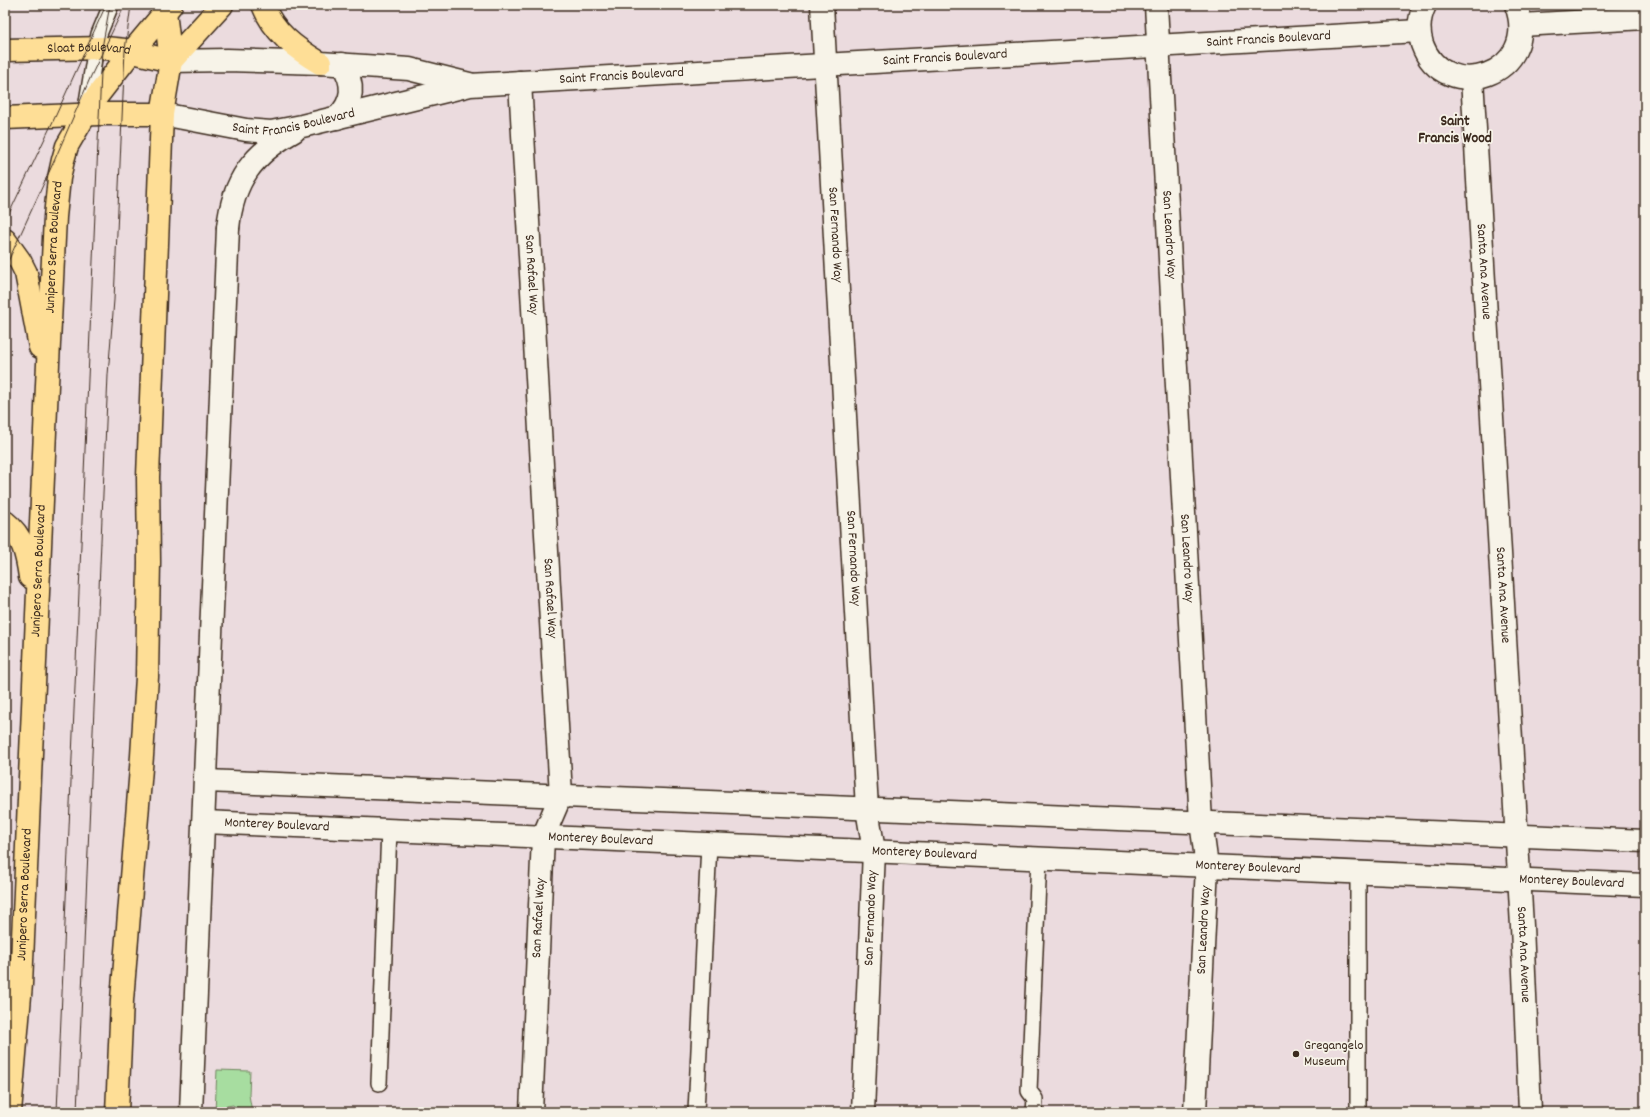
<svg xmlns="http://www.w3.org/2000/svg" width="1650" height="1117" viewBox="0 0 1650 1117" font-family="Dekko,sans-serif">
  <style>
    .green { fill: #a7dda0; stroke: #71845f }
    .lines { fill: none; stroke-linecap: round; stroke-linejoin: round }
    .lane-casing { stroke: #3b2a1e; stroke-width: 18 }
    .street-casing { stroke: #3b2a1e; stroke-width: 25 }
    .secondary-casing { stroke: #3b2a1e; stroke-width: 25 }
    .primary-casing { stroke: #3b2a1e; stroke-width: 25 }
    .lane { stroke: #f7f3e8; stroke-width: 15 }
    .street { stroke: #f7f3e8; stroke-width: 22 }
    .secondary { stroke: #f7f3e8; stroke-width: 22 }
    .primary { stroke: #fede96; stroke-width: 22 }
    .tram { stroke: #3b2a1e; stroke-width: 1 }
    .poi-dot { fill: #3b2a1e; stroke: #f7f3e8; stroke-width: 1.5 }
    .labels { text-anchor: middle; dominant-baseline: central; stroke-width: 3.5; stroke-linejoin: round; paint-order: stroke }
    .street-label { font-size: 14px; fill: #3b2a1e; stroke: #f7f3e8 }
    .poi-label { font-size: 14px; fill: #3b2a1e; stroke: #f7f3e8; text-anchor: start }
    .neighbourhood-label { font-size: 15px; font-weight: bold; fill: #3b2a1e; stroke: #f7f3e8 }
  </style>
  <rect width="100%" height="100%" fill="#ebdbde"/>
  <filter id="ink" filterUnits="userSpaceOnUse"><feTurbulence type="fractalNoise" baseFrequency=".025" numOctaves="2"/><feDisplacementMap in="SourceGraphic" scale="8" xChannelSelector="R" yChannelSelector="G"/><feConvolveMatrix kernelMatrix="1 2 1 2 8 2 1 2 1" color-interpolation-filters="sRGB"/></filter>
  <g filter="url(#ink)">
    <!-- green -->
    <path class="green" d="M 217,1070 L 250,1071 L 249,1095 L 252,1112 L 241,1112 L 240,1108 L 237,1108 L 233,1105 L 227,1106 L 221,1112 L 215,1112 Z"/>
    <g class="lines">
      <!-- lane casing -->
      <g class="lane-casing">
        <path id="lane" d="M 86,108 L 96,47 L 99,34 L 111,5
          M 1358,872 L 1358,1112
          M 379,1083 L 389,830
          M 696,1112 L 709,844
          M 1034,1112 L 1035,1099 L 1029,1091 L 1039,858"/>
      </g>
      <!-- street casing -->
      <g class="street-casing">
        <g id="street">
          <path id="s1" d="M 822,5 L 867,809 L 874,851 L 863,1112"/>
          <path id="s2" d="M 1156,5 L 1201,822 L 1207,866 L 1195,1112"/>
          <path id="s3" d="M 1472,78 L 1522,926 L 1530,1112"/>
          <path id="s4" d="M 520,82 L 561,795 L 543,837 L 531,1112"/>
          <path d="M 206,781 L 1645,841"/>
          <path id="s5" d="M 204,822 L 1645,885"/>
          <path d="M 191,1112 L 228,228"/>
        </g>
      </g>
      <!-- secondary casing -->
      <g class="secondary-casing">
        <g id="secondary">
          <path d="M 1425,5 C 1419,17 1418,31 1422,44 C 1444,106 1542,76 1516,5"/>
          <path d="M 1521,25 L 1645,18"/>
          <path d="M 171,61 L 227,60 L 320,63 L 409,69 L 469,84"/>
          <path id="s6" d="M 162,114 L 246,130 L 271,132 L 302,126 L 470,85 L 1419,31"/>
          <path d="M 337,118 C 354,101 355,84 342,64"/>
          <path d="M 228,228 C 233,180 253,154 294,131"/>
        </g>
      </g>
      <!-- primary casing -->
      <g class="primary-casing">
        <g id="primary">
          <path d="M 263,5 C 274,33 295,48 320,63"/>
          <path id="s7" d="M 5,50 L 105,48 L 125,50 L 171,61"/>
          <path d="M 171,61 L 222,5"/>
          <path d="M 5,118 L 99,114 L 162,114"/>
          <path d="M 5,240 L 20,261 L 26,273 L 40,347"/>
          <path d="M 5,522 C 23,536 27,555 30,577"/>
          <path id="s8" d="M 10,1112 L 21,984 L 47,385 L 55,217 L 59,178 L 63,160 L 67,146 L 94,100 L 125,60 L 171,5"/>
          <path d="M 117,1112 L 122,1000 L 142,756 L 147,677 L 149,562 L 148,477 L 162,114 L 171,61 L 165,12"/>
        </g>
      </g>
      <!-- lane -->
      <use href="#lane" class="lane"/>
      <!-- street -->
      <use href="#street" class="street"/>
      <!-- secondary -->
      <use href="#secondary" class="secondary"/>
      <!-- primary -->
      <use href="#primary" class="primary"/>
      <!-- tram -->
      <path class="tram" d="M 5,222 L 56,115 L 106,5
        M 5,268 L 55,159 L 91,76 L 125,5
        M 57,1112 L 102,48 L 110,5
        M 77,1112 L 108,375 L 114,300 L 125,50 L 131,5"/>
    </g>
  </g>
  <!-- markers -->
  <circle class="poi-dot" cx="1296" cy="1054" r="4"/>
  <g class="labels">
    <!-- street labels -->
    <g class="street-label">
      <text stroke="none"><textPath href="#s6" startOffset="1115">Saint Francis Boulevard</textPath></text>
      <text stroke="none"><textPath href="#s7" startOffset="84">Sloat Boulevard</textPath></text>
      <text stroke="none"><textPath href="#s6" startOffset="791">Saint Francis Boulevard</textPath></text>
      <text stroke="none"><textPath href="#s6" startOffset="467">Saint Francis Boulevard</textPath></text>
      <text stroke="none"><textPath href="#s6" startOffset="134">Saint Francis Boulevard</textPath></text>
      <text stroke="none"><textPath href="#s1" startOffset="230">San Fernando Way</textPath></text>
      <text stroke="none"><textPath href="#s2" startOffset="230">San Leandro Way</textPath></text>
      <text stroke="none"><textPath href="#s8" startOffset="866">Junipero Serra Boulevard</textPath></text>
      <text stroke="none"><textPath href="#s3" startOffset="194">Santa Ana Avenue</textPath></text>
      <text stroke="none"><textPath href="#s4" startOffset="193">San Rafael Way</textPath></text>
      <text stroke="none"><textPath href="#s1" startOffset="554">San Fernando Way</textPath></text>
      <text stroke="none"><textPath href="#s2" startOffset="554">San Leandro Way</textPath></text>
      <text stroke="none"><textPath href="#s8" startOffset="542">Junipero Serra Boulevard</textPath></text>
      <text stroke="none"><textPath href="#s3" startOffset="518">Santa Ana Avenue</textPath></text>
      <text stroke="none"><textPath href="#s4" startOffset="517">San Rafael Way</textPath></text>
      <text stroke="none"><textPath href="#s5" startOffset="73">Monterey Boulevard</textPath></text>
      <text stroke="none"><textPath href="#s5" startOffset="397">Monterey Boulevard</textPath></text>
      <text stroke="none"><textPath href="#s5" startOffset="721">Monterey Boulevard</textPath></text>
      <text stroke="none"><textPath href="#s5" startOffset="1045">Monterey Boulevard</textPath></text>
      <text stroke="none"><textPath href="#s5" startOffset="1369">Monterey Boulevard</textPath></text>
      <text stroke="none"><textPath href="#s8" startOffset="218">Junipero Serra Boulevard</textPath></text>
      <text transform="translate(539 918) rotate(-87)">San Rafael Way</text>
      <text transform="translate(871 918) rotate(-88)">San Fernando Way</text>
      <text transform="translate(1204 930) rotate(-87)">San Leandro Way</text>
      <text stroke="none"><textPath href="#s3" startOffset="878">Santa Ana Avenue</textPath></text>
    </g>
    <!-- poi labels -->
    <g class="poi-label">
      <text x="1304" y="1046">Gregangelo<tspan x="1304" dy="16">Museum</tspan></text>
    </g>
    <!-- neighbourhood labels -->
    <g class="neighbourhood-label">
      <text x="1455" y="122">Saint<tspan x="1455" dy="17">Francis Wood</tspan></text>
    </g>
  </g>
  <!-- margin -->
  <rect width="1650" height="1117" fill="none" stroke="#f7f3e8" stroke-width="20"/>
  <rect x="10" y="10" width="1630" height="1097" fill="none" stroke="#3b2a1e" stroke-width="1.5" filter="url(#ink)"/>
</svg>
